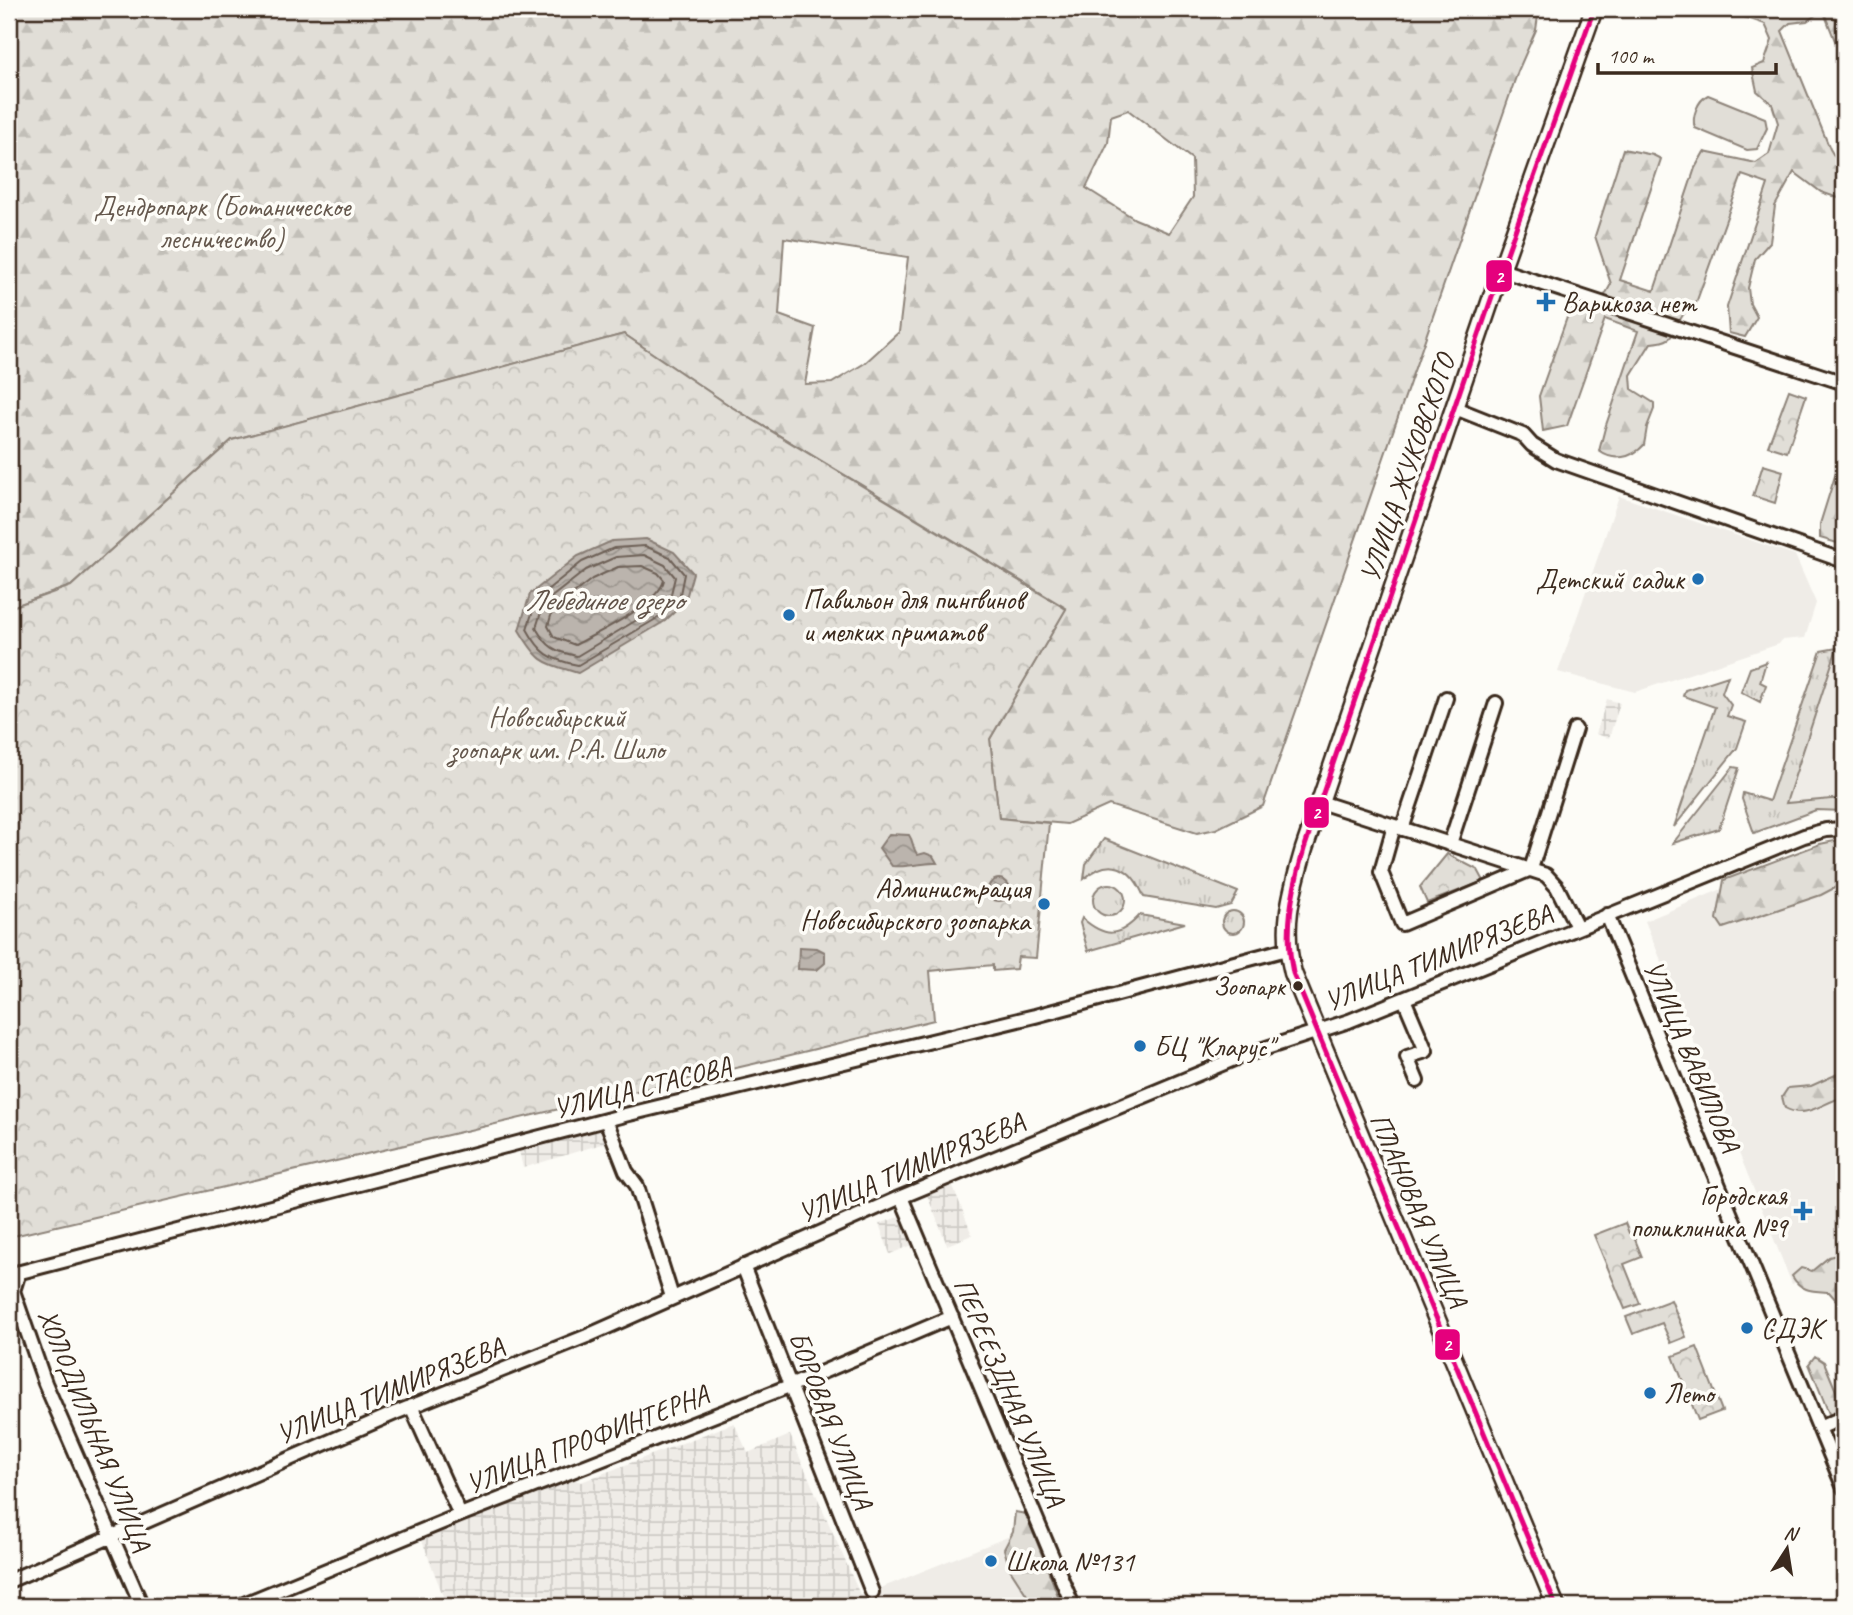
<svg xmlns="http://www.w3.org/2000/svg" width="1853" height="1615" viewBox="0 0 1853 1615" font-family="Caveat,sans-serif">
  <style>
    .built { fill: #efece7 }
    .industrial { fill: url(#industrial-grid) }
    .grass { fill: url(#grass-tufts); stroke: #8e847a; stroke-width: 2 }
    .forest { fill: url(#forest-firs); stroke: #8e847a; stroke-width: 2; fill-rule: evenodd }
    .park { fill: url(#park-crowns); stroke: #8e847a; stroke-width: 2 }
    .pitch { fill: #e1ded7; stroke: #8e847a; stroke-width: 2 }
    .water { fill: url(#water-waves); stroke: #887d74; stroke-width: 2 }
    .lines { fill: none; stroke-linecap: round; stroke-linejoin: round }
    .shore { stroke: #6e6157; stroke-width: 2 }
    .minor-casing { stroke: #3b2a1e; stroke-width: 18 }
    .major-casing { stroke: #3b2a1e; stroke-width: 21 }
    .minor { stroke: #fdfcf7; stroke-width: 12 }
    .major { stroke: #fdfcf7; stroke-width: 16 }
    .bus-1-casing { stroke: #fdfcf7; stroke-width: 10 }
    .bus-1 { stroke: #e5007d; stroke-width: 5 }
    .poi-dot { fill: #1f6fb2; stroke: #fdfcf7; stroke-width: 2.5 }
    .bus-dot { fill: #3b2a1e; stroke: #fdfcf7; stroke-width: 2.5 }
    .labels { text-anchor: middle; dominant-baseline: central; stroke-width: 7; stroke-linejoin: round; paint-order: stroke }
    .bus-label { font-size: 26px; fill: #3b2a1e; stroke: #fdfcf7; text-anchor: end }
    .park-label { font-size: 28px; fill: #64574c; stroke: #fdfcf7 }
    .poi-label { font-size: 28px; fill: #3b2a1e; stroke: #fdfcf7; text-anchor: start }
    .street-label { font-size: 28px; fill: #3b2a1e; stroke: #fdfcf7 }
    .water-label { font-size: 30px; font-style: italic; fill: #615349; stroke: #fdfcf7 }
    .line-badge { stroke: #fdfcf7; stroke-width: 2.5 }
    .badge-label { font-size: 19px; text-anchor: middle; font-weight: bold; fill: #fff }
  </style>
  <defs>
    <pattern id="industrial-grid" width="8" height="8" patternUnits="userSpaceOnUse" patternTransform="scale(1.75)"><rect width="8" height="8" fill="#efece7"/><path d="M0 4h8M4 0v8" fill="none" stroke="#cecbc6"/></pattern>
    <pattern id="grass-tufts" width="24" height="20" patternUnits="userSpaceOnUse" patternTransform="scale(1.75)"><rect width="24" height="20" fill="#e1ded7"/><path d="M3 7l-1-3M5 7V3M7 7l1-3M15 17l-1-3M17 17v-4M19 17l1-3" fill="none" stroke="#c2bfb8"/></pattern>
    <pattern id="forest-firs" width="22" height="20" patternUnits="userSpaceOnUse" patternTransform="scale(1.75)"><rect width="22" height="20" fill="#e1ded7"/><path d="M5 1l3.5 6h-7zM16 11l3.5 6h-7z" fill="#c2bfb8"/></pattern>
    <pattern id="park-crowns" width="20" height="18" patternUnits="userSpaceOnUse" patternTransform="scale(1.75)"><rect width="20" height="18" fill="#e1ded7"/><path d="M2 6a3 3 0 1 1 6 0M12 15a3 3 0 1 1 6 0" fill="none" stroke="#c2bfb8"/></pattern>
    <pattern id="water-waves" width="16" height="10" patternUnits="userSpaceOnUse" patternTransform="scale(1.75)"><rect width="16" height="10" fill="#bbb4ad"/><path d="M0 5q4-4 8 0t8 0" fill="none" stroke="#99938c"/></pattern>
  </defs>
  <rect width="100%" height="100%" fill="#fdfcf7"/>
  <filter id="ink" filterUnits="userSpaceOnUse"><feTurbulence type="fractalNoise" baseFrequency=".0143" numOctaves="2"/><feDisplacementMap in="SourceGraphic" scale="14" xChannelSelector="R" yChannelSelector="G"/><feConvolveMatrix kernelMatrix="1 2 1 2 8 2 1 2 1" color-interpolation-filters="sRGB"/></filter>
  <g filter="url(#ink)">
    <!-- built -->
    <path class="built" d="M 1619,496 L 1795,555 L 1816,603 L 1805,638 L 1782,640 L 1779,644 L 1635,692 L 1558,672 Z
      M 1844,626 L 1844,799 L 1786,804 Z
      M 1844,847 L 1844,1263 L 1792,1284 L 1645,921 L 1806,854 Z
      M 1020,1532 L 1051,1606 L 865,1606 L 861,1596 Z"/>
    <!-- industrial -->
    <path class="industrial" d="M 1607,699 L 1620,703 L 1609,738 L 1596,734 Z
      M 601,1127 L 605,1143 L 523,1168 L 519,1151 Z
      M 953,1186 L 972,1235 L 947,1245 L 927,1195 Z
      M 904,1215 L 915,1244 L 890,1254 L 879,1224 Z
      M 734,1423 L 748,1453 L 790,1435 L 865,1606 L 626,1606 L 625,1603 L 628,1601 L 625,1597 L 604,1606 L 447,1606 L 421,1538 L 567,1477 L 581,1482 Z"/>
    <!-- grass -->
    <path class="grass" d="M 1837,648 L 1786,803 L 1843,798 L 1844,811 L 1816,810 L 1754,833 L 1742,799 L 1743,793 L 1769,801 L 1821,651 Z
      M 1766,662 L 1760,682 L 1766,685 L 1760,702 L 1741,692 L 1750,668 Z
      M 1728,676 L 1722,693 L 1731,705 L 1727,716 L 1746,722 L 1737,748 L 1674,827 L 1715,707 L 1683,696 L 1685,690 Z
      M 1733,767 L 1739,768 L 1719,829 L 1673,843 Z
      M 1104,839 L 1238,892 L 1231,905 L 1216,909 L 1144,897 C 1132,867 1110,855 1084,879 L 1086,864 Z
      M1093 900a16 16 0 1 1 32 0a16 16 0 1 1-32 0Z
      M1222 922a11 11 0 1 1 22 0a11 11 0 1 1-22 0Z
      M 1140,915 L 1185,923 L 1088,951 L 1080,923 L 1082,918 C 1105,938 1119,938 1140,915 Z"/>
    <!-- forest -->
    <path class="forest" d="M 9,9 L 1539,9 L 1536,30 L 1518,71 L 1263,806 L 1216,829 L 1197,833 L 1109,805 L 1067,824 L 999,818 L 990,739 L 1066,608 L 730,406 L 624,334 L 232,440 L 71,586 L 9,608 ZM 1128,110 L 1192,159 L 1193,197 L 1169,233 L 1135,219 L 1086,188 L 1108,143 L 1111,116 ZM 784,238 L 908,257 L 899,332 L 865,363 L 832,383 L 805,384 L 815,328 L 779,315 Z
      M 1721,9 L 1844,9 L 1844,64 L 1823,10 L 1807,21 L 1790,23 L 1782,31 L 1830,149 L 1836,159 L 1844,158 L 1844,198 L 1841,199 L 1821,192 L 1794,172 L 1775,206 L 1770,242 L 1755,259 L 1748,288 L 1750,304 L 1757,317 L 1745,337 L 1729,333 L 1727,307 L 1768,184 L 1742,175 L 1696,303 C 1692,307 1686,311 1683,315 C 1670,333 1678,341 1651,343 L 1631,375 L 1632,389 L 1654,403 L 1654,409 L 1647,427 L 1644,445 C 1632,458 1614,462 1599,451 L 1605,428 L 1638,331 L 1605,319 L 1567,426 L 1543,431 L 1539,396 L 1570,309 L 1605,295 L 1611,284 L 1595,236 L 1623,149 L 1653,155 L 1661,159 L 1620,280 L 1654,291 L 1695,168 L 1704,152 L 1756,163 L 1769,154 L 1778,123 L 1772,104 L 1757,91 L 1752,68 L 1764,63 L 1772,40 L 1765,24 Z
      M 1844,447 L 1844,545 L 1820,538 L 1820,524 Z
      M 1839,840 L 1844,842 L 1844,873 L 1840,885 L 1821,895 L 1723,928 L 1717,919 L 1724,880 L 1820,844 Z
      M 1844,1071 L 1844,1097 C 1823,1102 1806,1120 1785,1108 L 1782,1097 L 1788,1088 L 1811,1086 Z
      M 1844,1253 L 1844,1309 L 1829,1292 C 1813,1291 1801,1292 1792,1276 L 1801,1268 L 1812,1271 L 1829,1257 Z
      M 1815,1356 L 1824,1362 L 1839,1398 L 1844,1397 L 1844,1451 L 1809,1364 Z
      M 1015,1512 L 1026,1514 L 1062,1606 L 1034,1606 L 1010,1569 L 1004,1549 L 1013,1532 Z"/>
    <!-- park -->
    <path class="park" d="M 624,334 L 730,406 L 1066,609 L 990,739 L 999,818 L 1049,823 L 1036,958 L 1018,957 L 1016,969 L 993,971 L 993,965 L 930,971 L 934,1020 L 766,1061 L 9,1237 L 9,608 L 71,586 L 232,440 Z
      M 1789,390 L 1806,396 L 1787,452 L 1768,446 Z
      M 1763,465 L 1783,471 L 1775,503 L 1753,496 Z
      M 1447,854 L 1478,870 L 1484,881 L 1427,903 L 1420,887 Z
      M 1625,1223 L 1629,1233 L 1632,1232 L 1642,1257 L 1624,1264 L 1640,1304 L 1625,1309 L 1594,1235 Z
      M 1671,1300 L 1686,1337 L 1671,1343 L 1662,1323 L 1633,1334 L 1626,1317 Z
      M 1697,1347 L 1722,1411 L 1698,1420 L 1673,1356 Z"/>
    <!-- pitch -->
    <path class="pitch" d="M 1708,95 L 1765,118 L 1767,128 L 1757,149 L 1747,150 L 1695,128 C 1691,117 1698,100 1708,95 Z"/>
    <!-- water -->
    <path class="water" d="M 646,539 L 674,552 L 693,573 L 685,602 L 665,621 L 578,673 C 541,662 539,663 519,630 L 530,594 L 578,556 L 612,541 Z
      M 889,834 L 909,835 C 914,842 912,849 918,855 L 925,853 L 933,856 L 937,863 C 922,862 910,868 892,866 L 879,848 Z
      M988 890a11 11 0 1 1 22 0a11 11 0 1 1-22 0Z
      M 799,947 L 817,948 L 825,952 L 825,963 L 817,970 L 798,969 Z"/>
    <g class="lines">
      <!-- shore -->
      <path class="shore" d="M 645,546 L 670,557 L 684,574 L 679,599 L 661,616 L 578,665 C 550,660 540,653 527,629 L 537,598 L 582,562 L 614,548 Z
        M 644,555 L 665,565 L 675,577 L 671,594 L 655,609 L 577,656 C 555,652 547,647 536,628 L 544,603 L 586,570 L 616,557 Z
        M 642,566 L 658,573 L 664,580 C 659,604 597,633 575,645 L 554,637 L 548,626 L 553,609 L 592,579 L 618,567 Z"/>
      <!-- minor casing -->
      <g class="minor-casing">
        <path id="minor" d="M 1501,270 L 1844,383
          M 1455,408 L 1523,435 L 1532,445 L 1556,460 L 1844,561
          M 1320,802 L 1546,875 L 1557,887 L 1577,927
          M 1394,826 L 1381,872 L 1402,924 L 1531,869 L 1575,729
          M 1402,829 L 1446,698
          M 1450,844 L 1496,703
          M 1607,915 L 1844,1488
          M 1404,999 L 1426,1051 L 1407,1057 L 1417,1081
          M 606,1120 L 626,1171 L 637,1186 L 672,1297
          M 901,1197 L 1073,1606
          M 743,1266 L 872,1592
          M 19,1272 L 13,1291 L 45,1383 L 142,1606
          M 9,1275 L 625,1115 L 1035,1016 L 1287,949
          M 411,1406 L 460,1515
          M 1819,1428 L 1844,1417
          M 9,1581 L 395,1413 L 587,1336 L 901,1197 L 1239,1057 L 1349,1021 L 1804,836 L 1826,830 L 1844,829
          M 239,1606 L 460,1515 L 792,1385 L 952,1317"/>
      </g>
      <!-- major casing -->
      <g class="major-casing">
        <path id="major" d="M 1556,1606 L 1293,973 C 1281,926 1291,894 1304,849 L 1501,270 L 1594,9"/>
      </g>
      <!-- minor -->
      <use href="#minor" class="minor"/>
      <!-- major -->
      <use href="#major" class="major"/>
      <!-- bus-1 casing -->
      <g class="bus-1-casing">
        <path id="bus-1" d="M 1556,1606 L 1293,973 C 1284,929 1292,891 1304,849 L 1501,270 L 1594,9"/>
      </g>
      <!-- bus-1 -->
      <use href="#bus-1" class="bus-1"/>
    </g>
  </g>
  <!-- markers -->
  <g class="poi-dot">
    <path d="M1542.5 291.5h7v7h7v7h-7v7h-7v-7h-7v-7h7z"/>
    <circle cx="1698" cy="579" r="7"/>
    <circle cx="789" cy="615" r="7"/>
    <circle cx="1044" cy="904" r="7"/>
    <circle cx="1140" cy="1046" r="7"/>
    <path d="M1799.5 1200.5h7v7h7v7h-7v7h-7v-7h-7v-7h7z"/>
    <circle cx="1747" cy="1328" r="7"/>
    <circle cx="1650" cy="1393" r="7"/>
    <circle cx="991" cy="1561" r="7"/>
  </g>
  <circle class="bus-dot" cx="1298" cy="986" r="6"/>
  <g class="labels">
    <!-- bus labels -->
    <g class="bus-label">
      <text x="1285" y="986">Зоопарк</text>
    </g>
    <!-- park labels -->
    <g class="park-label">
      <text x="222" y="206">Дендропарк (Ботаническое<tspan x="222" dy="32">лесничество)</tspan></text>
      <text x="557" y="717">Новосибирский<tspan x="557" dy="32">зоопарк им. Р.А. Шило</tspan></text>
    </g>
    <!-- poi labels -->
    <g class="poi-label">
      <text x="1562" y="302">Варикоза нет</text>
      <text x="1684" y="579" text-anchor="end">Детский садик</text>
      <text x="803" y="599">Павильон для пингвинов<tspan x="803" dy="32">и мелких приматов</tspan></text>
      <text x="1030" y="888" text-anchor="end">Администрация<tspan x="1030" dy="32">Новосибирского зоопарка</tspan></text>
      <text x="1154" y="1046">БЦ "Кларус"</text>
      <text x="1787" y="1195" text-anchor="end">Городская<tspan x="1787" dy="32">поликлиника №9</tspan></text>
      <text x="1761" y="1328">СДЭК</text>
      <text x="1664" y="1393">Лето</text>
      <text x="1005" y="1561">Школа №131</text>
    </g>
    <!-- street labels -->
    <g class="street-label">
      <text transform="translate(1407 468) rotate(-71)">УЛИЦА ЖУКОВСКОГО</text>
      <text transform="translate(1438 957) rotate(-22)">УЛИЦА ТИМИРЯЗЕВА</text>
      <text transform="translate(1692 1056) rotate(67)">УЛИЦА ВАВИЛОВА</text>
      <text transform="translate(642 1087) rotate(-14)">УЛИЦА СТАСОВА</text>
      <text transform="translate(911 1167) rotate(-23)">УЛИЦА ТИМИРЯЗЕВА</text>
      <text transform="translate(1419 1210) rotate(67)">ПЛАНОВАЯ УЛИЦА</text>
      <text transform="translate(390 1390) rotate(-22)">УЛИЦА ТИМИРЯЗЕВА</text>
      <text transform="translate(1010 1392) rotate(67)">ПЕРЕЕЗДНАЯ УЛИЦА</text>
      <text transform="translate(831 1420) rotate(69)">БОРОВАЯ УЛИЦА</text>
      <text transform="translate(95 1430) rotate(68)">ХОЛОДИЛЬНАЯ УЛИЦА</text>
      <text transform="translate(587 1439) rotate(-21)">УЛИЦА ПРОФИНТЕРНА</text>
    </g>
    <!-- water labels -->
    <g class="water-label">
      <text x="604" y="600">Лебединое озеро</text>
    </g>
  </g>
  <g class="line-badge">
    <rect x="1485" y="259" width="28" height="34" rx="7" fill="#e5007d"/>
    <rect x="1303" y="796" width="27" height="33" rx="7" fill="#e5007d"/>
    <rect x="1434" y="1328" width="27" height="33" rx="7" fill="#e5007d"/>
  </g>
  <g class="badge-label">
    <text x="1499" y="283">2</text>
    <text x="1316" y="819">2</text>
    <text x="1447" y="1351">2</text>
  </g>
  <!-- margin -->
  <rect width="1853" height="1615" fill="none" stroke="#fdfcf7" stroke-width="35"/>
  <rect x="18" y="18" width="1818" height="1580" fill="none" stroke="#3b2a1e" stroke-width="2.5" filter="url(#ink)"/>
  <!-- north arrow -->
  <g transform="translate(1787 1549) rotate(12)" stroke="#fdfcf7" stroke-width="5" paint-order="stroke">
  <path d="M0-5L12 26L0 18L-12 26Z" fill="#3b2a1e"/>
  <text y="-10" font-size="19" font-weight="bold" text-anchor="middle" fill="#3b2a1e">N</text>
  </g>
  <!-- scale -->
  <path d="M1598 63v10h178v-10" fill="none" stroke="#3b2a1e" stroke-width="3.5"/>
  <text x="1608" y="63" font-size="21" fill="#3b2a1e" stroke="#fdfcf7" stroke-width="5" paint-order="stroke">100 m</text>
</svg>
